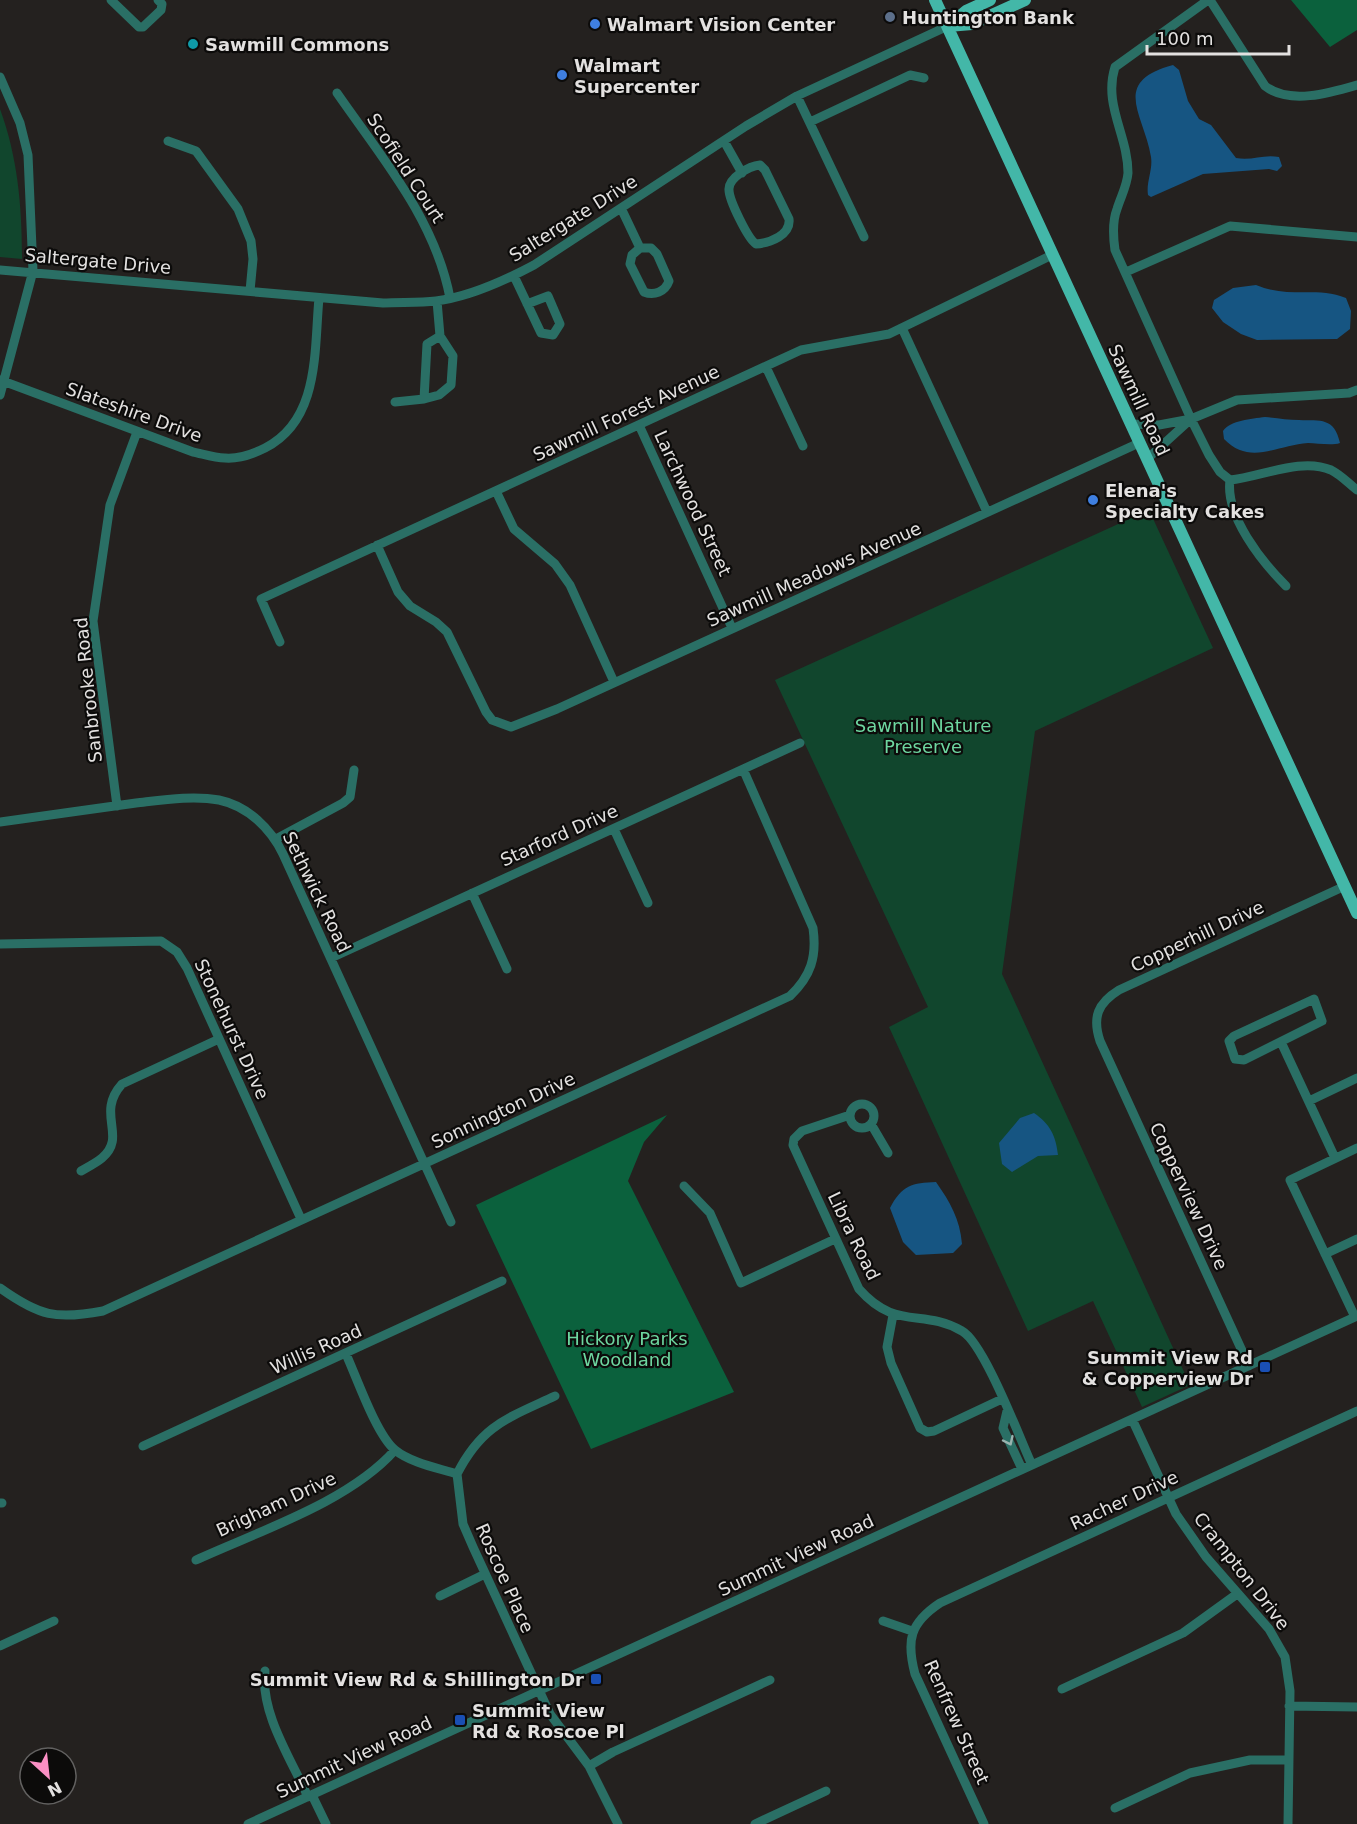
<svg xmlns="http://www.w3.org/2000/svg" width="1357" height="1824" viewBox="0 0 1357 1824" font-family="'DejaVu Sans',sans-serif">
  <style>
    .green { fill: #11462d }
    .forest { fill: #0b613d }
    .water { fill: #165582 }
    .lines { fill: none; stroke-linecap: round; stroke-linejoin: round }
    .minor { stroke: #2a6f65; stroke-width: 9 }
    .major { stroke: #43b7a8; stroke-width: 12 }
    .oneway { stroke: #99b3af }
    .service-dot { fill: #5c6f8a; stroke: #0c0b0a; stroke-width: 2 }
    .shop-dot { fill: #3f7fe0; stroke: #0c0b0a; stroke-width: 2 }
    .culture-dot { fill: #0f9aa8; stroke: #0c0b0a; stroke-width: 2 }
    .transit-dot { fill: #1a4fb4; stroke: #0c0b0a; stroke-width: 2 }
    .labels { text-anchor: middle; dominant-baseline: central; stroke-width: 4.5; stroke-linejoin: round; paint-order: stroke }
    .poi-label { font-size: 18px; font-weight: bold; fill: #e3e1e0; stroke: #0c0b0a; text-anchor: start }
    .street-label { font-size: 18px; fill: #e3e1e0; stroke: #0c0b0a }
    .park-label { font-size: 18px; fill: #6ed7a0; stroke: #0c0b0a }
  </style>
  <rect width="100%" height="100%" fill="#24211f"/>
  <!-- green -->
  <path class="green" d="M 0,109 C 18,158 22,207 22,259 L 0,257 Z
    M 1149,510 L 1213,648 L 1035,731 L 1002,974 L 1190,1385 L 1142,1407 L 1093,1301 L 1028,1331 L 889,1027 L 928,1007 L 775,680 Z"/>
  <!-- forest -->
  <path class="forest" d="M 1291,0 L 1357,0 L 1357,30 L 1330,47 Z
    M 667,1115 L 644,1142 L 628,1181 L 734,1392 L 591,1449 L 476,1205 Z"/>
  <!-- water -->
  <path class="water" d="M 1173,65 L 1179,70 L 1188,101 L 1199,119 L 1211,125 L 1236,158 C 1252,161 1263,154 1279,157 L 1282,166 L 1277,171 L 1269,169 L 1203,174 L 1151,197 L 1148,195 C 1146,182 1153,170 1151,157 C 1144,114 1110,82 1173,65 Z
    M 1256,285 C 1290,299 1317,286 1346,298 L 1351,311 L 1350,329 L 1337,339 L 1257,340 L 1241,334 L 1223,322 L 1212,308 L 1214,300 L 1233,288 Z
    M 1265,417 C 1276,418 1288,420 1299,420 C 1321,421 1334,417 1340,443 C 1331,446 1317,443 1308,443 C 1277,445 1250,466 1224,439 L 1223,431 C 1231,420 1251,419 1265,417 Z
    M 1034,1113 C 1050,1124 1056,1136 1058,1155 L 1038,1156 L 1012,1172 L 1002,1164 L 999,1143 L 1020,1118 Z
    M 936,1182 C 950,1202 960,1219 962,1244 L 953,1253 L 916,1255 L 903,1242 L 890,1208 C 902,1185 912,1183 936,1182 Z"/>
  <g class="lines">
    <!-- minor -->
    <path class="minor" d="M 111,0 L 139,27 L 143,27 L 161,10 L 162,4 L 158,0
      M 1208,0 L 1115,67 C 1103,105 1128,135 1128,173 C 1127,186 1121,196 1117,209 C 1112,222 1113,236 1115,250 L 1191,419 L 1209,455 L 1220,472 L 1230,480 C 1261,477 1301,457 1331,470 C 1341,475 1348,483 1357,490
      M 1210,0 L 1265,86 C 1289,105 1330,93 1357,85
      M 0,77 L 20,123 L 28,155 L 33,271 L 0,395
      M 337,93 C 382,158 435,219 450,298
      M 797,96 L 864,237
      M 810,122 L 910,75 L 924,78
      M 168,141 L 196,151 L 238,209 L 251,241 L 253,259 L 250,291
      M 724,141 L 742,173
      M 760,165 L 765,170 L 789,219 C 791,235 770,243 756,244 C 748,239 729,200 729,190 C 728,178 749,166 760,165 Z
      M 621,208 L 640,248
      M 640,248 L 651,248 L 657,254 L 669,281 C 665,292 654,296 644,292 L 630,264 L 632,255 Z
      M 0,270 L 383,303 C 400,302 419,303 436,301 C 469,297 504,281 534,265 L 746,126 L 797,96 L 948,26
      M 1126,272 L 1230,226 L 1357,237
      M 514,276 L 541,333 L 553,335 L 560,324 L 548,296 L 527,304
      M 437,301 L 440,336 L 453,356 L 451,385 L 439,395 L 424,399 L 427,344 L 440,336
      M 902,328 L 987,512
      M 766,367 L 803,446
      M 0,380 L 193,452 C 203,454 214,458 225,458 C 238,459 253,454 265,448 C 320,420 314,351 319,298
      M 395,402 L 424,399
      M 1130,424 L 1159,425 L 1191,419 L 1237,400 L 1349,393 L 1357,390
      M 639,425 L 732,628
      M 1147,459 L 1191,419
      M 1230,480 C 1225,516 1262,562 1286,586
      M 496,491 L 514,529 L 555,564 L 570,585 L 614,682
      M 377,545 L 398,592 L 410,606 L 436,622 L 447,632 L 486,712 L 492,720 L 511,727 L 557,709 L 1139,443
      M 280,642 L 261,599 L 801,350 L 889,334 L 1052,255
      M 117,806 L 93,621 L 110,505 L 137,432
      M 0,822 C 45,816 91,809 136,803 C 162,800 193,795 219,800 C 248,806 271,829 283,854 L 451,1222
      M 614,829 L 648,903
      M 276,839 L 343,803 L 350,797 L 354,770
      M 472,893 L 507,969
      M 0,944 L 161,941 L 177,952 L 187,968 L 301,1219
      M 331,958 L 800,743
      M 1314,999 L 1322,1021 L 1244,1060 L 1235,1059 L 1229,1041 L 1234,1036 Z
      M 1281,1042 L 1335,1158
      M 1309,1101 L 1357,1078
      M850 1116a12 12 0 1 1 24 0a12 12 0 1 1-24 0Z
      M 850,1115 L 802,1131 L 794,1139 L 793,1145 L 859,1289 C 896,1331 922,1308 962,1331 C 984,1343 1020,1439 1032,1465
      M 871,1124 L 888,1153
      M 81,1171 C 88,1167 96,1163 102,1158 C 128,1136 95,1114 122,1084 L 219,1039
      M 684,1186 L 710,1213 L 741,1283 L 835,1239
      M 1325,1254 L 1357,1239
      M 0,1288 C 39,1316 56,1320 103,1311 L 790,996 C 811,976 817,957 813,928 L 743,769
      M 893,1315 L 887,1347 L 891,1363 L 920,1428 L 927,1432 L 934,1431 L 1002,1399
      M 1355,1317 L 1290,1180 L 1357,1148
      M 346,1354 C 357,1378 376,1434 395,1450 C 411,1463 438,1468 457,1474
      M 1249,1366 L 1100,1041 C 1092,1017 1098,1003 1119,990 L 1345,886
      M 1007,1411 L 1003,1428 L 1022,1469
      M 1132,1419 L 1176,1514 L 1206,1557 L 1269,1629 L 1285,1657 L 1290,1691 L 1288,1824
      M 143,1446 L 502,1281
      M 457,1474 L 463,1524 L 473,1547 L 550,1714 L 589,1766 L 618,1824
      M 457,1474 C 482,1425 508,1418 555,1396
      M 0,1503 L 2,1503
      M 196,1560 C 259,1531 349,1502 395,1450
      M 440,1596 L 485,1574
      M 883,1621 L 912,1631
      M 0,1646 L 54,1621
      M 265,1671 C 260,1713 291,1759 308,1797
      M 1062,1689 L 1183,1633 L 1237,1594
      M 1289,1706 L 1357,1707
      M 589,1766 L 613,1752 L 770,1680
      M 312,1795 L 326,1824
      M 1115,1808 L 1190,1773 L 1250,1760 L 1289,1760
      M 248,1824 L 1357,1316
      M 755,1824 L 826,1791
      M 984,1824 L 915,1674 C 906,1640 910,1623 940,1603 L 1357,1411"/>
    <!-- major -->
    <path class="major" d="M 935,0 L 1357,913
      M 948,26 L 972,24 L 1025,0
      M 948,26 L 966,11 L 990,0"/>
  </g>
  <!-- one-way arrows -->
  <defs><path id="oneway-chevron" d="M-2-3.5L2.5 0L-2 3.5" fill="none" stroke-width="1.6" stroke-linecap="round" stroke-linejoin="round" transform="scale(1.5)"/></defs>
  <use class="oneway" href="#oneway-chevron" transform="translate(1009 1441) rotate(65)"/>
  <!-- markers -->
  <circle class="service-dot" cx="890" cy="17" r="6"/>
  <g class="shop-dot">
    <circle cx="595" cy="24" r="6"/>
    <circle cx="562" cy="75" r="6"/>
    <circle cx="1093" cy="500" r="6"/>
  </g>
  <circle class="culture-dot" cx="193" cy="44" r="6"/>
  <g class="transit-dot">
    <rect x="1259" y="1361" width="12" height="12" rx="3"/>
    <rect x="590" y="1673" width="12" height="12" rx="3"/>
    <rect x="454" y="1714" width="12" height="12" rx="3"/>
  </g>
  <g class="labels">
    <!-- poi labels -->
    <g class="poi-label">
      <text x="902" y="17">Huntington Bank</text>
      <text x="607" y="24">Walmart Vision Center</text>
      <text x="205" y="44">Sawmill Commons</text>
      <text x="574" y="65">Walmart<tspan x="574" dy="21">Supercenter</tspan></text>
      <text x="1105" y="490">Elena's<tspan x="1105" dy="21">Specialty Cakes</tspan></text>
      <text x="1253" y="1357" text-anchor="end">Summit View Rd<tspan x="1253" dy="21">&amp; Copperview Dr</tspan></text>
      <text x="584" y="1679" text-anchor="end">Summit View Rd &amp; Shillington Dr</text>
      <text x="472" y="1710">Summit View<tspan x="472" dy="21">Rd &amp; Roscoe Pl</tspan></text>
    </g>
    <!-- street labels -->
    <g class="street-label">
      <text transform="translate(406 168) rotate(57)">Scofield Court</text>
      <text transform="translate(573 218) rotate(-32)">Saltergate Drive</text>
      <text transform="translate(98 261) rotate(5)">Saltergate Drive</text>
      <text transform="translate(1139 400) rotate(65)">Sawmill Road</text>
      <text transform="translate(134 412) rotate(20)">Slateshire Drive</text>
      <text transform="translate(626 413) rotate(-25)">Sawmill Forest Avenue</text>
      <text transform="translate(693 503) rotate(65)">Larchwood Street</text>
      <text transform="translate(814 574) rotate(-24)">Sawmill Meadows Avenue</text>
      <text transform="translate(88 690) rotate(-96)">Sanbrooke Road</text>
      <text transform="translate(559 835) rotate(-24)">Starford Drive</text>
      <text transform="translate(317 892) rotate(64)">Sethwick Road</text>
      <text transform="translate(1197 936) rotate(-25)">Copperhill Drive</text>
      <text transform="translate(232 1029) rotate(65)">Stonehurst Drive</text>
      <text transform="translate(503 1110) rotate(-25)">Sonnington Drive</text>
      <text transform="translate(1189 1196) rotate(65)">Copperview Drive</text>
      <text transform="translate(854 1236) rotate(64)">Libra Road</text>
      <text transform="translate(316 1349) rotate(-24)">Willis Road</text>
      <text transform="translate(1124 1500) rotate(-25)">Racher Drive</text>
      <text transform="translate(276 1504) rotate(-25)">Brigham Drive</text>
      <text transform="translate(796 1555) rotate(-25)">Summit View Road</text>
      <text transform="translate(1242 1571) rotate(52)">Crampton Drive</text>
      <text transform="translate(505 1578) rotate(66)">Roscoe Place</text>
      <text transform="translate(957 1722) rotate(66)">Renfrew Street</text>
      <text transform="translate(354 1757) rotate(-25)">Summit View Road</text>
    </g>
    <!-- park labels -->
    <g class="park-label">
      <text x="923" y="725">Sawmill Nature<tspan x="923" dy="21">Preserve</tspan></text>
      <text x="627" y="1338">Hickory Parks<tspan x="627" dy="21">Woodland</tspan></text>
    </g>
  </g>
  <!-- north arrow -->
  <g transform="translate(48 1776) rotate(153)"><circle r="28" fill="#0c0b0a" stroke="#626160" stroke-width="1.5"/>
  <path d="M0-4.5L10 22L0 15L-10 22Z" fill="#fb8fc4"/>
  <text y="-9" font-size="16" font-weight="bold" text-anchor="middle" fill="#e3e1e0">N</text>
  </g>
  <!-- scale -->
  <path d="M1147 45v9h142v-9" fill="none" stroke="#e3e1e0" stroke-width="3"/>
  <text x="1156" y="45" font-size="18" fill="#e3e1e0" stroke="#0c0b0a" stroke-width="4.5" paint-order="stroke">100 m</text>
</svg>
